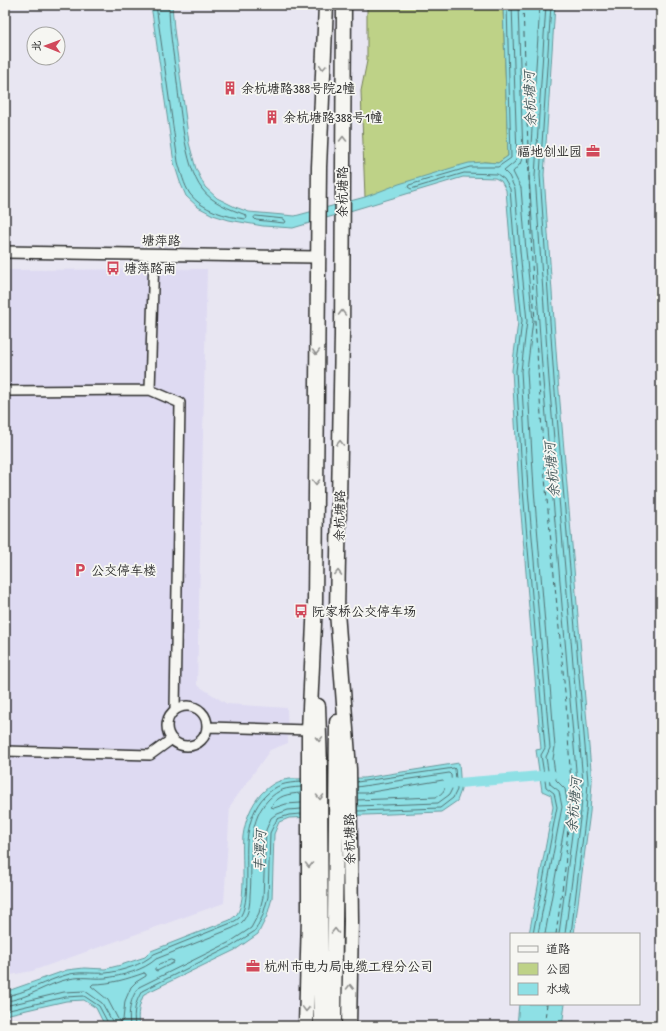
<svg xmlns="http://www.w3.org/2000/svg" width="666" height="1031" viewBox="0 0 666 1031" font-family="'Patrick Hand','LXGW WenKai TC',sans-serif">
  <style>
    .built { fill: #dedaf2 }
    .green { fill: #bed287; stroke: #747e59 }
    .water { fill: #8ee0e5; stroke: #66989b }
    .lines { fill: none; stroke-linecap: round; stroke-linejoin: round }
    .shore { stroke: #537375; stroke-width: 1 }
    .canal { stroke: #8ee0e5; stroke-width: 10 }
    .ferry { stroke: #44585a; stroke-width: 1; stroke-dasharray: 5 4; stroke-linecap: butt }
    .minor-casing { stroke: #2b2b2b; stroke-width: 12 }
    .tertiary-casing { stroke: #2b2b2b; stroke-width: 14 }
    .primary-casing { stroke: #2b2b2b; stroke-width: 17 }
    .minor { stroke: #f6f6f2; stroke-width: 9 }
    .tertiary { stroke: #f6f6f2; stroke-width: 11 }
    .primary { stroke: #f6f6f2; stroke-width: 14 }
    .oneway { stroke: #90908e }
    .labels { text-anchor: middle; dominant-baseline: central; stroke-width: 3.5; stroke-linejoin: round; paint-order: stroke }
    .poi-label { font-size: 13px; fill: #2b2b2b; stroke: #f6f6f2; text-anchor: start }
    .street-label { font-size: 13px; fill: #2b2b2b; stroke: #f6f6f2 }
    .water-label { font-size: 14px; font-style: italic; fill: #44585a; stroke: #f6f6f2 }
  </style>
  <rect width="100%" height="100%" fill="#e8e6f2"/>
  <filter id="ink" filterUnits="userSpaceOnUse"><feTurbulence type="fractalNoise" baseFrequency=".025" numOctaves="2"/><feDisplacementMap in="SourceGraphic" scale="8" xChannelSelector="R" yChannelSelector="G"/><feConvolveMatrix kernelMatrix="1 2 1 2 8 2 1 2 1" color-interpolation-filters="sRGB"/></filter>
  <g filter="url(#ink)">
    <!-- built -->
    <path class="built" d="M 207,269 L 197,685 L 227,704 L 287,708 L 288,743 L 270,750 L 230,806 L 224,903 L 32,971 L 5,976 L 5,270 Z"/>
    <!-- green -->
    <path class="green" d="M 367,5 L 503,5 L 508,156 L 498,163 L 484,162 L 365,197 L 361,91 L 367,61 Z"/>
    <!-- water -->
    <path class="water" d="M 151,5 L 172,5 L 174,29 L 189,143 L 196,169 L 205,187 L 217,198 L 235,207 L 249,212 L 295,216 L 365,197 L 399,184 L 458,166 L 469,163 L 484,162 L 498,163 L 508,156 L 503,5 L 555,5 L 544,175 L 558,379 L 592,782 L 590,812 L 574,934 L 529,934 L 553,807 L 551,795 L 542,791 L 536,750 L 541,749 L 519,490 L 512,370 L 518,322 L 511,252 L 506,190 L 501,181 L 495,178 L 463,177 L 293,228 L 263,226 L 229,220 L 213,215 L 198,207 L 186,196 L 180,182 L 174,163 Z
      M 459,763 L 461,790 L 457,801 L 441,812 L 289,818 L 279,822 L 274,834 L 272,898 L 267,916 L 258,934 L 235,950 L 144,994 C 139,1005 137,1014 139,1026 L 105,1026 L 96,1008 L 84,1000 L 66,1001 L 5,1015 L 5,992 L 67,970 L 84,968 L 105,969 L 121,965 L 145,957 L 151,951 L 230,920 C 232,918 235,917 237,914 C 247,899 241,855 243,836 C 245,821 251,805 261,794 C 270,785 277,780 290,779 L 364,778 Z
      M 519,1004 L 565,1004 L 562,1026 L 517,1026 Z"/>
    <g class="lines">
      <!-- shore -->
      <path class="shore" d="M 156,5 L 178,162 C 181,172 184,185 190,194 C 202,210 226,217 246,219 L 247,217 L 246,215 C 230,209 212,203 202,189 C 184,166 180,104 176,74 C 173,52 169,28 169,5
        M 507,5 L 511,158 L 498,167 L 470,167 L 409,185 L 408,187 L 411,189 L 464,173 L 497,174 L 504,179 L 510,189 L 515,252 L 522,321 L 516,371 L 523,490 L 545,748 L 541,755 L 546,787 L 554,793 L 557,807 L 533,934
        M 512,5 L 517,156 L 515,162 L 504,171 L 509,176 L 515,189 L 520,251 L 527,321 L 521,371 L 528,490 L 550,748 L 546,757 L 550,784 L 559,791 L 562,807 L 538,934
        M 518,5 L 523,156 L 520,164 L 513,172 L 521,188 L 526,251 L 533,320 L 527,371 L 534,489 L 555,747 L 553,759 L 556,780 L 565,789 L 568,807 L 545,934
        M 540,5 L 529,176 L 543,381 L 577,782 L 575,811 L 559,934
        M 546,5 L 535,176 L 549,380 L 583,782 L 581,811 L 565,934
        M 551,5 L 540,175 L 554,380 L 588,782 L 586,812 L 571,934
        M 256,216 L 284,219 L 286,222 L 284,223 L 256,220 L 254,218 Z
        M 357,782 L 454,768 L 455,769 L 457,790 L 453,798 L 440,808 L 358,811
        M 357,787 L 449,773 L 451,775 L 452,789 L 449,795 L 438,803 L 357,806
        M 301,793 C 288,794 278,795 271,807 L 274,808 L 286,804 L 301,803
        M 357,793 L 366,793 L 443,780 L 445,782 C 446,790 443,793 436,797 L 357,800
        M 171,960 L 174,961 L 173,963 L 157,971 L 155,970 L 155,968 L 159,964 Z
        M 144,973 L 146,974 L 146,976 L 136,982 L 131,987 L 125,1001 L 123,1020 L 121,1022 L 119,1021 L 108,1000 L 91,986 L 93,984 C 111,984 127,979 144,973 Z
        M 5,996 C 24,994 47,980 66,975 C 79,971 92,974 106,973 C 122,971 142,965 154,954 L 231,923 C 233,922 237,920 239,918 C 252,904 244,854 248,834 C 250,820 255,806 265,796 C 277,784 285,783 301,782
        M 5,1001 C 26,1000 48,983 69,979 C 81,976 93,979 105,978 C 122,976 144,970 156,959 L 233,928 C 236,926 241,924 243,921 C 249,913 250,904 250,895 C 253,864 245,824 268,800 C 279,789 285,788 301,787
        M 5,1006 L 64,992 L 85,991 L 102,1003 L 112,1021 L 113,1026
        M 5,1011 L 65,997 L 84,996 L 99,1006 L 108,1023 L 108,1026
        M 130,1026 C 128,1012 130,998 139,987 L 230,942 L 251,928 L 259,913 L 263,897 L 266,830 L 271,818 L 275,815 L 288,810 L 301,809
        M 135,1026 C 133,1013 135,1002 142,991 L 232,946 L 255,931 L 263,915 L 268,897 L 270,833 L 277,819 L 289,815 L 301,814"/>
      <!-- canal -->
      <path class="canal" d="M 447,784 L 552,775"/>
      <!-- ferry -->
      <path class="ferry" d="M 523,5 L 533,290 L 545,478 L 566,703 L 571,785 L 565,869 L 556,934
        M 544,1026 L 547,1004"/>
      <!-- minor casing -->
      <g class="minor-casing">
        <path id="minor" d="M 150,390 L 154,254
          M 5,391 L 150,390 L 180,403 L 175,709
          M167 726a20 20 0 1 1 40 0a20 20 0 1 1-40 0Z
          M 208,727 L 309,730
          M 5,751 L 150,755 L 172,739"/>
      </g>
      <!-- tertiary casing -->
      <g class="tertiary-casing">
        <path id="tertiary" d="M 5,252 L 317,257"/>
      </g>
      <!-- primary casing -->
      <g class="primary-casing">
        <path id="primary" d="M 344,5 L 342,335 L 337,612 L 349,769 L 351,921 L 349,1026
          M 318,706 L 320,768 L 321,1026
          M 306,1026 L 309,918 L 309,730 L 315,602 L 319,167 L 326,5
          M 334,1026 L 337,722"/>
      </g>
      <!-- minor -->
      <use href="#minor" class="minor"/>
      <!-- tertiary -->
      <use href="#tertiary" class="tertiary"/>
      <!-- primary -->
      <use href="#primary" class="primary"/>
    </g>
    <!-- one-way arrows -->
    <defs><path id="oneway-chevron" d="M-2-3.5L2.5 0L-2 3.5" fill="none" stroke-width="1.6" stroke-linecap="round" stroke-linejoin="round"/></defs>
    <g class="oneway">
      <use href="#oneway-chevron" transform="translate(323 67) rotate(94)"/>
      <use href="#oneway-chevron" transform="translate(343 139) rotate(-90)"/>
      <use href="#oneway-chevron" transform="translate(342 313) rotate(-90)"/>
      <use href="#oneway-chevron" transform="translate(316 352) rotate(90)"/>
      <use href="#oneway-chevron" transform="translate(340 443) rotate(-89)"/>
      <use href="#oneway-chevron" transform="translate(316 482) rotate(90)"/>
      <use href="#oneway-chevron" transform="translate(338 573) rotate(-89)"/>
      <use href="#oneway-chevron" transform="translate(319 739) rotate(88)"/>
      <use href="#oneway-chevron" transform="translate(320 797) rotate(89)"/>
      <use href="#oneway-chevron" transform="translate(309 865) rotate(90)"/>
      <use href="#oneway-chevron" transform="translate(335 931) rotate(-89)"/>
      <use href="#oneway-chevron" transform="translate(350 987) rotate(-89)"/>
      <use href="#oneway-chevron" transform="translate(306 1009) rotate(92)"/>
    </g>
  </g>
  <!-- icons -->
  <defs>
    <g id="building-bare" transform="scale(1.08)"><path d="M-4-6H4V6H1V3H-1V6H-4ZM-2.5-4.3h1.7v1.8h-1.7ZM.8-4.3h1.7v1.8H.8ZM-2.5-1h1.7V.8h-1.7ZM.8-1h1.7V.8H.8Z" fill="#d1495b" stroke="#f6f6f2" stroke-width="2.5" paint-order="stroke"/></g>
    <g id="office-bare" transform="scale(1.08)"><path d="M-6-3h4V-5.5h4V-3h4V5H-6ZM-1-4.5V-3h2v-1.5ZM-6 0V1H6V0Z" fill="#d1495b" stroke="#f6f6f2" stroke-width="2.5" paint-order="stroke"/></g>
    <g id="bus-bare" transform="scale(1.08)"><path d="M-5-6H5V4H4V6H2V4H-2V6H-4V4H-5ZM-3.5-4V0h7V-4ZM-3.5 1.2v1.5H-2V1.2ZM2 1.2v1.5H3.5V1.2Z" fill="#d1495b" stroke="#f6f6f2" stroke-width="2.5" paint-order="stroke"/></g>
    <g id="parking-bare" transform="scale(1.08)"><path d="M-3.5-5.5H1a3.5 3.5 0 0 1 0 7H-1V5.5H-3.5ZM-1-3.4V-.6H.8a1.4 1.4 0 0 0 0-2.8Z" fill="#d1495b" stroke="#f6f6f2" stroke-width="2.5" paint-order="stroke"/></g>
  </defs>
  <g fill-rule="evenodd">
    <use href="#building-bare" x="230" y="88"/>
    <use href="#building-bare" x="272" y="117"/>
    <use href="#office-bare" x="593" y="151"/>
    <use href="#bus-bare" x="113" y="268"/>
    <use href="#parking-bare" x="80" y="570"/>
    <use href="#bus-bare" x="301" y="611"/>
    <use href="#office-bare" x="253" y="966"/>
  </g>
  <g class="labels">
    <!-- poi labels -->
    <g class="poi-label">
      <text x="241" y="88">余杭塘路388号院2幢</text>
      <text x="283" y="117">余杭塘路388号1幢</text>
      <text x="582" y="151" text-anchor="end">福地创业园</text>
      <text x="124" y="268">塘萍路南</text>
      <text x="91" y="570">公交停车楼</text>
      <text x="312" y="611">阮家桥公交停车场</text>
      <text x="264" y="966">杭州市电力局电缆工程分公司</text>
    </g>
    <!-- street labels -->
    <g class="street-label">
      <text transform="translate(342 192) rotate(-90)">余杭塘路</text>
      <text transform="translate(161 240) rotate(1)">塘萍路</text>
      <text transform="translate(339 516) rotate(-89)">余杭塘路</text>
      <text transform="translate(349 839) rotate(-91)">余杭塘路</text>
    </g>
    <!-- water labels -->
    <g class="water-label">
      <text transform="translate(529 99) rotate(-92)">余杭塘河</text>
      <text transform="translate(551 470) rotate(-95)">余杭塘河</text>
      <text transform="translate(573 805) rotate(-85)">余杭塘河</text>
      <text transform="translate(259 851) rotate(-87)">丰潭河</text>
    </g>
  </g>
  <!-- margin -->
  <rect width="666" height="1031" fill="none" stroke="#f6f6f2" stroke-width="20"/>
  <rect x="10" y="10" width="646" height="1011" fill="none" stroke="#2b2b2b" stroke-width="1.5" filter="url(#ink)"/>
  <!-- legend -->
  <rect x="510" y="933" width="130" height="72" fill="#f6f6f2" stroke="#a5a5a2"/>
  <rect x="518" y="946" width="20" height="6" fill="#f6f6f2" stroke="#a5a5a2"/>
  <text x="546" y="953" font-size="12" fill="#2b2b2b">道路</text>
  <rect x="518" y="963" width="20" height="12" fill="#bed287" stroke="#a5a5a2"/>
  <text x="546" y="973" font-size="12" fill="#2b2b2b">公园</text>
  <rect x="518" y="983" width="20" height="12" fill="#8ee0e5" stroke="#a5a5a2"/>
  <text x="546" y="993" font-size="12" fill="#2b2b2b">水域</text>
  <!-- north arrow -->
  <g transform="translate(46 46) rotate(271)"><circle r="19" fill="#f6f6f2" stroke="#a5a5a2"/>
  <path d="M0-3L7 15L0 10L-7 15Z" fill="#d1495b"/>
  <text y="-6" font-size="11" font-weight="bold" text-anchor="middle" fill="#2b2b2b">北</text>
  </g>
</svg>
